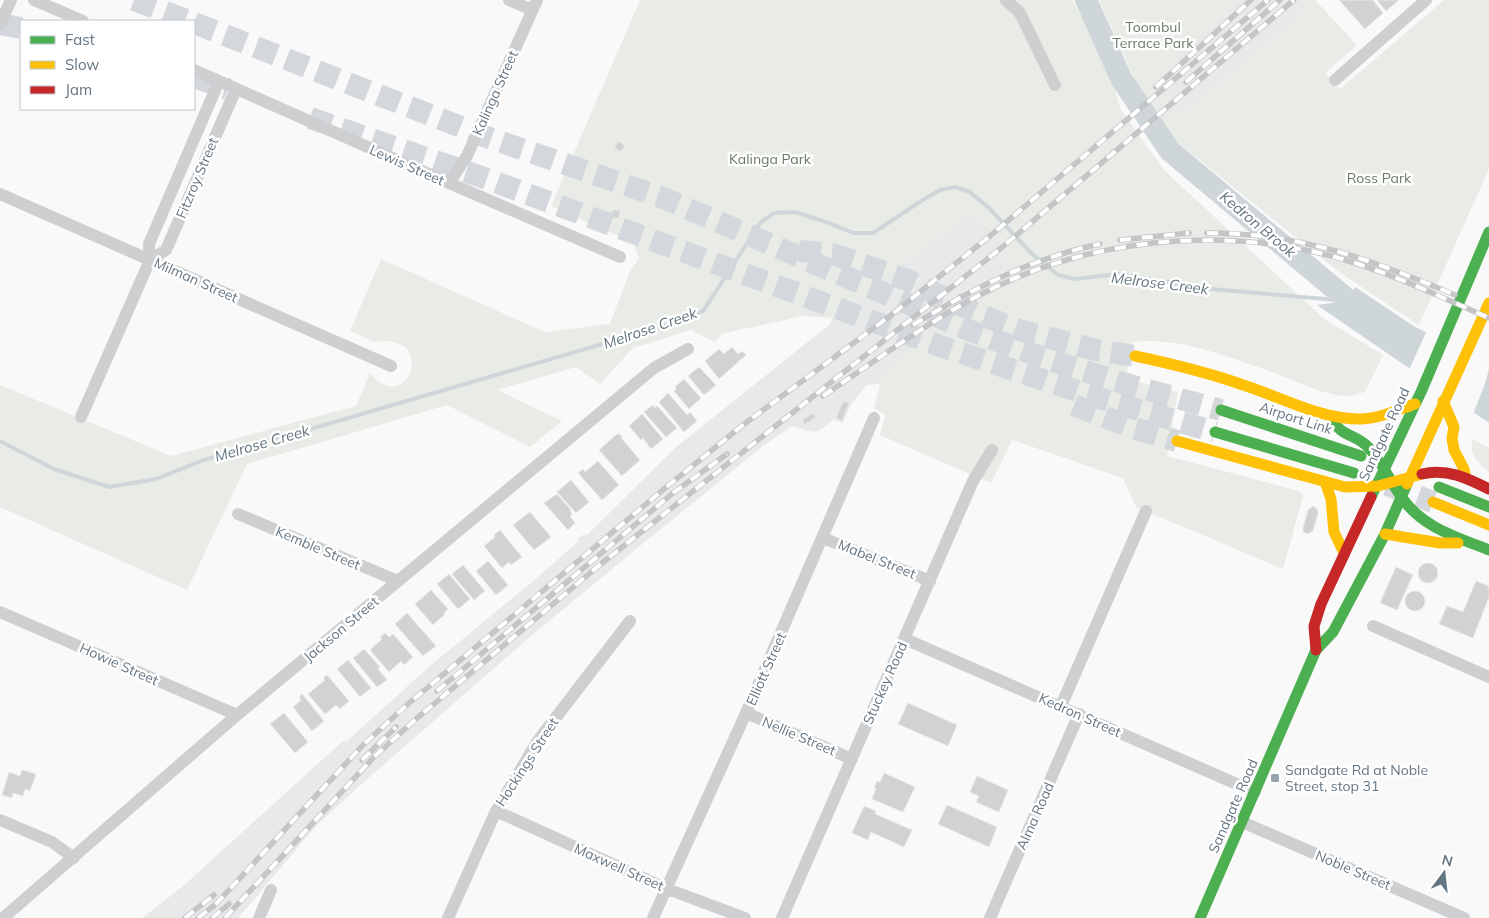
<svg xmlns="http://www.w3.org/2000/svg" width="1489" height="918" viewBox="0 0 1489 918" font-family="Mulish,sans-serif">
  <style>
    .built { fill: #e8e9e9 }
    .green { fill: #e8ebe6 }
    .water { fill: #ced6d9 }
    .pier { fill: #f9f9f9 }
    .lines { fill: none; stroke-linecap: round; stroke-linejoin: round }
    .stream { stroke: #ced6d9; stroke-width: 4 }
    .river { stroke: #ced6d9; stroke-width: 22 }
    .building { fill: #d0d2d3; stroke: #e8e8e8 }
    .highway-tunnel { stroke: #d4d8dc; stroke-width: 22; stroke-dasharray: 22 11; stroke-linecap: butt }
    .street { stroke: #cecfd0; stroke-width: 12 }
    .fast { stroke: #4caf50; stroke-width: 11 }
    .slow { stroke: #ffc107; stroke-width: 11 }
    .jam { stroke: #c62828; stroke-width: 11 }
    .rail-casing { stroke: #c3c5c6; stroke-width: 5.5 }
    .rail { stroke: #fff; stroke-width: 4; stroke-dasharray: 11; stroke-linecap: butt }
    .poi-dot { fill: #99a4ac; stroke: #fff; stroke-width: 2 }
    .labels { text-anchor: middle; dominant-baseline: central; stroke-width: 5; stroke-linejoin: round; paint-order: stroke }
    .park-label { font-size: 14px; fill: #687a64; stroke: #fff }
    .street-label { font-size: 14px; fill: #657683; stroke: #fff }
    .poi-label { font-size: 14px; fill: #657683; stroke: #fff; text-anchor: start }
    .water-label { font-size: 15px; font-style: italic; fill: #60757c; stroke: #fff }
  </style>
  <rect width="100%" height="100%" fill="#f9f9f9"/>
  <!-- built -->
  <path class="built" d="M 1240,0 L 1310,0 L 1288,26 L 1250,60 L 1185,113 L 1174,108 L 1152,82 Z
    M 972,211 L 1007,252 L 1006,265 L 972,309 L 912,349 L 884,376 L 880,384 L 867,385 L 851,404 L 843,423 L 834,420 L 819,431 L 813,432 L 792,426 L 763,446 L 629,555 L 538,630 L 365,781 L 317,825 L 238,918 L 142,918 L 182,887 L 344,740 L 346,742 L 431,665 L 531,583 L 579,541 L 578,539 L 584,534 L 586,536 L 675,448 L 830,324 L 832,318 Z"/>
  <!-- green -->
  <path class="green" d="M 640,0 L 1072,0 L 1108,65 L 1120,108 L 1164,170 L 1323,318 L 1383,355 L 1365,392 C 1359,393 1352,396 1346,396 C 1327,396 1295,381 1277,374 C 1233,358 1179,336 1132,342 L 1126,379 L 1178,392 L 1167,456 L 1299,491 L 1303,496 L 1283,569 L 1136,507 L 1123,478 L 1012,440 L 991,483 L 880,435 L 885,415 L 874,408 L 880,384 L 884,376 L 912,349 L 972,309 L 1006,265 L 1007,252 L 972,212 L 832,318 L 804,316 L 724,333 L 714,342 L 691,330 L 633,348 L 600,384 L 576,367 L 497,390 L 562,421 L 530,447 L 447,405 L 247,464 L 187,590 L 0,507 L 0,385 L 171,456 L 356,406 L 370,373 C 373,376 376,380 379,382 C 402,398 422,368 406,347 L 391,341 L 375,342 L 350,331 L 381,259 L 545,332 L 610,324 L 630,271 L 639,259 L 634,243 L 551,206 Z
    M 1099,0 L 1240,0 L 1153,82 L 1174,108 L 1185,113 C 1229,77 1273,43 1310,0 L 1315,0 L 1357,45 L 1325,73 L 1340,89 L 1444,0 L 1489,0 L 1489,169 L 1419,325 L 1339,272 L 1177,142 L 1138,87 Z
    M 1473,439 L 1489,448 L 1489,472 C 1478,463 1468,453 1473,439 Z"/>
  <!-- water -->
  <path class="water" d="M 1355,287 L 1415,327 L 1489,361 L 1489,423 L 1317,305 L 1348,301 Z"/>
  <!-- pier -->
  <path class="pier" d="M 1427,330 L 1489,358 L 1489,369 L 1485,384 L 1473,414 L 1409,370 Z"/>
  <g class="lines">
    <!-- stream -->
    <path class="stream" d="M 0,441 L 54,469 L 109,487 L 156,479 L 204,460 L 661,327 L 703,311 L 761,222 L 774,213 L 795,212 L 829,223 L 853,233 L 873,233 L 921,201 L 940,190 L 955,187 L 970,192 L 989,208 L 1032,254 L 1058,275 L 1076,279 L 1118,274 L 1211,289 L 1348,301"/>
    <!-- river -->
    <path class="river" d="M 1086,0 L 1122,80 L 1170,151 L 1372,320"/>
  </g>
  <!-- building -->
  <path class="building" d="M 1339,0 L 1373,0 L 1383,13 L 1365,29 Z
    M 1377,0 L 1399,0 L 1386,11 Z
    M 619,141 L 625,146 L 620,152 L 614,147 Z
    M 612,210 L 620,210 L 619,218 L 612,218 Z
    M 732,347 L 738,354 L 742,351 L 746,355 L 719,379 L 705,361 L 719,349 L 724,354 Z
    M 699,367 L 716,385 L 704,395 L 688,376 Z
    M 684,379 L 701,398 L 689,409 L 674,391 L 676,389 L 675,387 Z
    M 668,393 L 687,415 L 690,412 L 697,421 L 684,432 L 659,402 Z
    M 843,401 L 849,403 L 842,421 L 836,418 Z
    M 653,405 L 655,408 L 657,406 L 677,428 L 666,437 L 644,412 Z
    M 813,413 L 816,417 L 804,425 L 802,420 Z
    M 642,414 L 663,439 L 651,449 L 643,438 L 641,440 L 629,426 Z
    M 617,434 L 621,435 L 622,439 L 640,460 L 622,476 L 599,450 Z
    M 598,461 L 619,485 L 602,500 L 578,473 L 583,469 L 585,472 Z
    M 571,480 L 589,502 L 576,513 L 557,492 Z
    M 557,494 L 571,510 L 570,511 L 572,514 L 570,516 L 575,523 L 568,530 L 544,503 Z
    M 1313,506 L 1317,509 L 1318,513 L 1313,531 L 1307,534 L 1303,531 L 1303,528 L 1308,510 Z
    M 530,512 L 551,537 L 534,550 L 513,525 Z
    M 500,530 L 522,557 L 511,565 L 509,562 L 502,568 L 484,546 L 495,537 L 494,535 Z
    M 488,561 L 508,585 L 496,595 L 476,571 Z
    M1418 573a10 10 0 1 1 20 0a10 10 0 1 1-20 0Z
    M 463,565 L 485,591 L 474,600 L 452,574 Z
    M 1396,567 L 1413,575 L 1397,610 L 1380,603 Z
    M 449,574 L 470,599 L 458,609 L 437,584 Z
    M 1476,581 L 1489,586 L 1489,597 L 1473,638 L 1439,624 L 1447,606 L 1463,612 Z
    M 431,590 L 448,609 L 444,613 L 445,614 L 433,625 L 415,604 Z
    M1405 601a10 10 0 1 1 20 0a10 10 0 1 1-20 0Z
    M 407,613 L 436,646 L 423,656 L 395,624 Z
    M 385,633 L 389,637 L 393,634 L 413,657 L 404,665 L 401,661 L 389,672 L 370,650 L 382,639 L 380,637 Z
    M 364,649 L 380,667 L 378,669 L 387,680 L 377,687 L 353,658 Z
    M 348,660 L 371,688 L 360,697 L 337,669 Z
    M 327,675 L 349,701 L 340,709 L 336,705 L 325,714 L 308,694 L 325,680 L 323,678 Z
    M 302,694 L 324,721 L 312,731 L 293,707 L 301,700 L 299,697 Z
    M 908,703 L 957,725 L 948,746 L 898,724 Z
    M 284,713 L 308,742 L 295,753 L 270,724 Z
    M 22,770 L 36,774 L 30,791 L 25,789 L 23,796 L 13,793 L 12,798 L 2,795 L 9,772 L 20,776 Z
    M 884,773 L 915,787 L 903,812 L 872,799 L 876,789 L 874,788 L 877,781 L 880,782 Z
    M 977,776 L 1008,790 L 999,812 L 976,802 L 979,796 L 970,792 Z
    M 947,805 L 997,827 L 989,847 L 938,824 Z
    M 864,806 L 876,811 L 875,814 L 912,830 L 904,847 L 871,832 L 868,840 L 852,833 Z"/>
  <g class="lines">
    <!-- highway-tunnel -->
    <path class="highway-tunnel" d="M 134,0 L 189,21
      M 194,23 L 484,136 L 661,197 L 971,331 L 1049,360 L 1130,385 L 1221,410
      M 0,24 L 21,28
      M 194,77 L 228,89
      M 310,118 L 476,175 L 937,345 L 1105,400 L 1215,432
      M 799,251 L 833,254 L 907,280 L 981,315 L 1019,330 L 1096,350 L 1135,356
      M 1074,405 L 1130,427 L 1177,441
      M 1387,485 L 1433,502"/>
    <!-- street -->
    <path class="street" d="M 34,0 L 83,21
      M 509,0 L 532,10
      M 1006,0 L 1020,13 L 1055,85
      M 0,24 L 11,0
      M 194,70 L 449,183 L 620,257
      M 1335,80 L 1426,0
      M 449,183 L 467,156 L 537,0
      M 0,194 L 391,366
      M 150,260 L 166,250 L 236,89
      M 81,417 L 150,260 L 149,244 L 219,81
      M 238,514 L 398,581
      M 823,538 L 930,581
      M 0,612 L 237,715
      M 1373,626 L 1489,677
      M 905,639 L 1255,792
      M 1061,706 L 1146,511
      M 746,713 L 852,759
      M 496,811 L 665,888 L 745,918
      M 0,820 L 52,842 L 74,858
      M 1242,822 L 1464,918
      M 3,918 L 237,715 L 654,368 L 688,349
      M 259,918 L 271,890
      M 448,918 L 496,811 L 537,742 L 630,621
      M 653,918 L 746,713 L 874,418
      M 782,918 L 973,481 L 992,450
      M 990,918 L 1079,714"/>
    <!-- fast -->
    <path class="fast" d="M 1221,410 L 1361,456
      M 1331,417 C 1341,438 1355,433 1368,447 C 1382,462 1390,481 1402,498 C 1423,528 1457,537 1489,550
      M 1215,432 L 1354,473
      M 1439,487 L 1489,507
      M 1371,497 L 1421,392 L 1489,232
      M 1200,918 L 1316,650 L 1333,632 L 1385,534 L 1407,484"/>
    <!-- slow -->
    <path class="slow" d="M 1135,356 C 1173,364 1210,373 1246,386 C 1283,398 1320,419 1360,419 C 1379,419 1397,410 1415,404
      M 1443,401 L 1454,427 L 1452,438 L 1454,450 L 1464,469 L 1466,478
      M 1177,441 L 1345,487 L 1378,486 L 1422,474
      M 1325,482 L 1331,499 L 1334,532 L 1344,553
      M 1407,484 L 1489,303
      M 1433,502 L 1489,525
      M 1385,534 L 1440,543 L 1458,543"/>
    <!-- jam -->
    <path class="jam" d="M 1422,474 C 1447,468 1467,478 1489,489
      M 1316,650 L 1314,626 L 1321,604 L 1371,497"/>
    <!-- rail casing -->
    <g class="rail-casing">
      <path id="rail" d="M 1186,82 L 1280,0
        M 1156,87 L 1251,0
        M 1207,233 C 1300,233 1370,259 1455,295
        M 1120,240 L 1189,233
        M 913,325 C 972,289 1032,258 1100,244
        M 823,396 C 872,363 920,328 972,299 C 1083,238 1221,224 1342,259 C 1393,274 1441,297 1489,318
        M 437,691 L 673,493 L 727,454
        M 362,760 L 396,727
        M 185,918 L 214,895
        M 198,918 L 216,904 L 364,744 L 408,704 L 664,489 L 743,425 L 890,316 L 990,236 L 1268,0
        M 212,918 L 229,904
        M 225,918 L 374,757 L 416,719 L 602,563 L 1000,249 L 1294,0"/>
    </g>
    <!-- rail -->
    <use href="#rail" class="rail"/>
  </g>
  <!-- markers -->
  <rect class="poi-dot" x="1270" y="773" width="10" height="10" rx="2.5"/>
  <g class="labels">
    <!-- park labels -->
    <g class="park-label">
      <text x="1153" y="27">Toombul<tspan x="1153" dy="16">Terrace Park</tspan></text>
      <text x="770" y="159">Kalinga Park</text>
      <text x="1379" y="178">Ross Park</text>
    </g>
    <!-- street labels -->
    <g class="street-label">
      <text transform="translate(495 93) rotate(-66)">Kalinga Street</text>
      <text transform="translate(407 165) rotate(24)">Lewis Street</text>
      <text transform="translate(197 178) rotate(-67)">Fitzroy Street</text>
      <text transform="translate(196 280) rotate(24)">Milman Street</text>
      <text transform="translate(1296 418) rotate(18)">Airport Link</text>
      <text transform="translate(1384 434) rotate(-65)">Sandgate Road</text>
      <text transform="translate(318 548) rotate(23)">Kemble Street</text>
      <text transform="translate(877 559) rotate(22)">Mabel Street</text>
      <text transform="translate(341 629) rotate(-40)">Jackson Street</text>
      <text transform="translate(119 664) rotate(24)">Howie Street</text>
      <text transform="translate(766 669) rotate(-66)">Elliott Street</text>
      <text transform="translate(885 683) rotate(-66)">Stuckey Road</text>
      <text transform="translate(1080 715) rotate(24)">Kedron Street</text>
      <text transform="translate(799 736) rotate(23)">Nellie Street</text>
      <text transform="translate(527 762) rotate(-57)">Hockings Street</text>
      <text transform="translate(1233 806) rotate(-66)">Sandgate Road</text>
      <text transform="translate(1035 816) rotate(-66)">Alma Road</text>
      <text transform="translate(619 867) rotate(24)">Maxwell Street</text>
      <text transform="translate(1353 870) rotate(23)">Noble Street</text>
    </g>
    <!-- poi labels -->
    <g class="poi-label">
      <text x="1285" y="770">Sandgate Rd at Noble<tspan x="1285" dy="16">Street, stop 31</tspan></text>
    </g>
    <!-- water labels -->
    <g class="water-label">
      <text transform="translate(1258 224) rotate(40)">Kedron Brook</text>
      <text transform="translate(1160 283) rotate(7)">Melrose Creek</text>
      <text transform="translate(650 328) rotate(-19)">Melrose Creek</text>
      <text transform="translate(262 443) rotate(-16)">Melrose Creek</text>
    </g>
  </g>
  <!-- legend -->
  <rect x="20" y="20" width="175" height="90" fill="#ffffff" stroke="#c1c8cd"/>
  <rect x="30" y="36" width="25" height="8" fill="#4caf50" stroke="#c1c8cd"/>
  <text x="65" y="45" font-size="15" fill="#657683">Fast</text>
  <rect x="30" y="61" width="25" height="8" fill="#ffc107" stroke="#c1c8cd"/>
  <text x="65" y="70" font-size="15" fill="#657683">Slow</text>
  <rect x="30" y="86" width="25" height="8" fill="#c62828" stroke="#c1c8cd"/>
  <text x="65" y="95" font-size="15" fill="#657683">Jam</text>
  <!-- north arrow -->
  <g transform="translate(1444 873) rotate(15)" stroke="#ffffff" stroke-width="4" paint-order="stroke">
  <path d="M0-4L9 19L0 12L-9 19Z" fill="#657683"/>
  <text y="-8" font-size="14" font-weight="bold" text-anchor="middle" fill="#657683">N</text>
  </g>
</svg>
